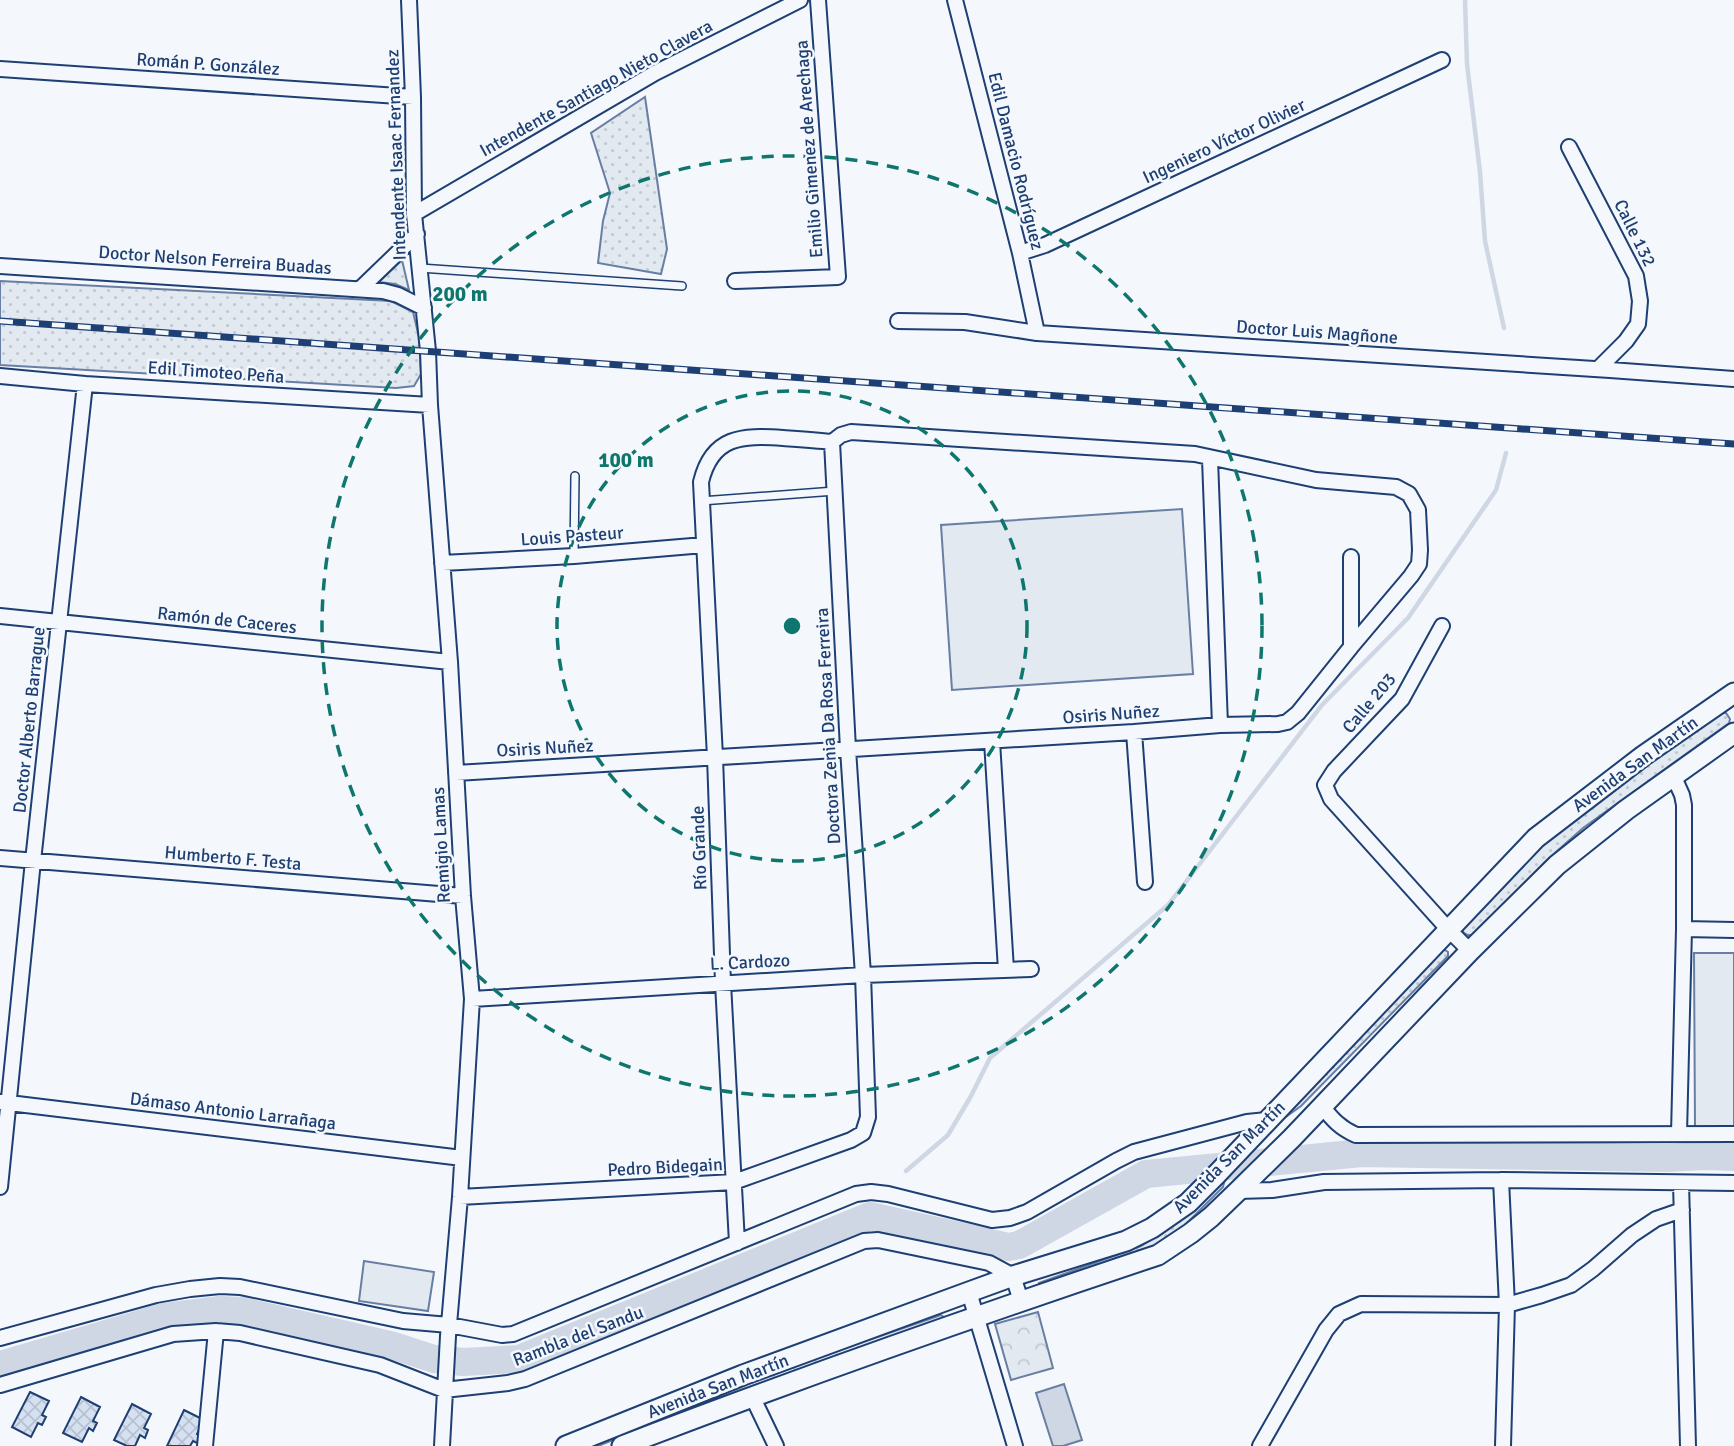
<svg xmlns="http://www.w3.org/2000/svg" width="1734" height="1446" viewBox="0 0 1734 1446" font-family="Signika,sans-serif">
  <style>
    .grass { fill: url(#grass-dots); stroke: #687fa3; stroke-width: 2 }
    .forest { fill: url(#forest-crowns); stroke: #687fa3; stroke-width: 2 }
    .garden { fill: #e3e9f0; stroke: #687fa3; stroke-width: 2 }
    .water { fill: #cfd7e4; stroke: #687fa3; stroke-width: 2 }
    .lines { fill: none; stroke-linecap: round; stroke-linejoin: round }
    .stream { stroke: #cfd7e4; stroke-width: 4.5 }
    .river { stroke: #cfd7e4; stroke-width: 28 }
    .building { fill: url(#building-cross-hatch); stroke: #1d3f73; stroke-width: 2 }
    .lane-casing { stroke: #1d3f73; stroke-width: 10 }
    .street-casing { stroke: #1d3f73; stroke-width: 18 }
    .secondary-casing { stroke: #1d3f73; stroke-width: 23 }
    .lane { stroke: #f4f7fb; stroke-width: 7 }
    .street { stroke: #f4f7fb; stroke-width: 14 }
    .secondary { stroke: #f4f7fb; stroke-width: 19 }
    .rail-casing { stroke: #1d3f73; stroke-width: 7 }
    .rail { stroke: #f4f7fb; stroke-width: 4.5; stroke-dasharray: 13; stroke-linecap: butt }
    .ring { fill: none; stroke: #0f766e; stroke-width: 3.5; stroke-dasharray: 12 9 }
    .labels { text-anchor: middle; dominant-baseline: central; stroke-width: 5; stroke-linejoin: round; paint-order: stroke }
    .street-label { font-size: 18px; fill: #1d3f73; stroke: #f4f7fb }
    .centre { fill: #0f766e; stroke: #f4f7fb; stroke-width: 3.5 }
    .ring-label { font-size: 21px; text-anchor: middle; font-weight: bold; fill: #0f766e; stroke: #f4f7fb; stroke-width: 5; stroke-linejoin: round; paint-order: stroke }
  </style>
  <defs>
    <pattern id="grass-dots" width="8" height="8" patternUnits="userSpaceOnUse" patternTransform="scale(1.75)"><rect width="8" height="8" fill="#e3e9f0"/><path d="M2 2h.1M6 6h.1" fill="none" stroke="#c2c9d1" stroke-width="1.8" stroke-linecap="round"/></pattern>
    <pattern id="forest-crowns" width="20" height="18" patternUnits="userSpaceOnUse" patternTransform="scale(1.75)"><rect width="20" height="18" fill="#e3e9f0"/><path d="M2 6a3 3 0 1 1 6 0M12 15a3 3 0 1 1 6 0" fill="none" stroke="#c2c9d1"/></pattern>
    <pattern id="building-cross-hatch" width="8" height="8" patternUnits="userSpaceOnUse" patternTransform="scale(1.75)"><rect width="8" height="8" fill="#d5e0f0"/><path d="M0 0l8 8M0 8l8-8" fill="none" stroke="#b6c1d1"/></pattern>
  </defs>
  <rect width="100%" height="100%" fill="#f4f7fb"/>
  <!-- grass -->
  <path class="grass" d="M 645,97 L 667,249 L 661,274 L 598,263 L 603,221 L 610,193 L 591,133 Z
    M 402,260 L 409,290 L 395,284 L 379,282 Z
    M 0,281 L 391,301 L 413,312 L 419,337 L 421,374 L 414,386 L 396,388 L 0,365 Z
    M 1721,713 L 1726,713 L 1730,719 L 1729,723 L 1583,828 L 1548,859 L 1472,935 L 1467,935 L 1463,932 L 1463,926 L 1538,849 L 1574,818 L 1648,763 Z
    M 1442,948 L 1448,952 L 1448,956 L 1301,1106 L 1283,1119 Z
    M 1225,1179 L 1223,1187 L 1183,1227 L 1164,1241 L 1146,1250 L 1039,1286 L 1039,1283 L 1141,1246 L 1171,1227 Z
    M 941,1315 L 945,1318 L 735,1392 L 598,1446 L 586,1446 L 733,1387 Z"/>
  <!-- forest -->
  <path class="forest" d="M 1038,1312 L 1053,1368 L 1011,1380 L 995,1324 Z"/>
  <!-- garden -->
  <path class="garden" d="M 1182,509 L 1193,674 L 952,690 L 941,525 Z
    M 1694,953 L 1734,953 L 1734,1128 L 1695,1128 Z
    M 364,1261 L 434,1272 L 428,1311 L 359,1301 Z"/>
  <!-- water -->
  <path class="water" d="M 1064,1384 L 1082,1440 L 1063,1446 L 1053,1446 L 1036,1393 Z"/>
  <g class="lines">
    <!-- stream -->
    <path class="stream" d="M 1465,0 L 1467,64 L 1480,172 L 1485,241 L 1504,328
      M 906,1171 L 948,1135 L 971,1096 L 990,1058 L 1168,905 L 1322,705 L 1408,618 L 1496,490 L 1506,453"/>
    <!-- river -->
    <path class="river" d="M 0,1365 L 164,1317 L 220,1310 L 242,1311 L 394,1346 L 434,1359 L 463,1362 L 519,1359 L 870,1216 L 1008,1247 L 1019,1245 L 1146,1174 L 1362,1153 L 1667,1158 L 1704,1156 L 1734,1157"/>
  </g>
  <!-- building -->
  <path class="building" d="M 30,1392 L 49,1401 L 42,1415 L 46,1417 L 42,1425 L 38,1423 L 31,1437 L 12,1427 Z
    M 81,1397 L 100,1407 L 93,1421 L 97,1423 L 93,1431 L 89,1428 L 82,1442 L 63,1433 Z
    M 132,1404 L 151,1414 L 144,1428 L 148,1430 L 145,1438 L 140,1435 L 135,1446 L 127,1446 L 114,1440 Z
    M 184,1410 L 204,1420 L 197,1434 L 201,1436 L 197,1443 L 193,1441 L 190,1446 L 167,1446 Z"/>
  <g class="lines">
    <!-- lane casing -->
    <g class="lane-casing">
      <path id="lane" d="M 420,268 L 682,286
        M 701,501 L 835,491
        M 574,555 L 575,476"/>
    </g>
    <!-- street casing -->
    <g class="street-casing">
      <path id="street" d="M 409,0 L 413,97 L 414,214 L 428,351 L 430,405 L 450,662 L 463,896 L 472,999 L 460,1197 L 448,1336 L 442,1446
        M 955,0 L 1020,253 L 1037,333
        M 0,69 L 413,97
        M 1569,147 L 1636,276 L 1640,301 L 1638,324 L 1626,341 L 1598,369
        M 414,214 L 655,73 L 800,0
        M 1020,253 L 1045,245 L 1442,60
        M 0,266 L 383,291 L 398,295 L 424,308
        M 735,281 L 838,277 L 818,0
        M 360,289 L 417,234
        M 898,321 L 965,322 L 1037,333 L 1610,370 L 1734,379
        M 0,376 L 85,384 L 430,405
        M 1210,459 L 1220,725
        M 1351,557 L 1351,647
        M 442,563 L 574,556 L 704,545
        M 0,616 L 450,662
        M 1442,626 L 1402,699 L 1334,771 L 1325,785 L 1331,799 L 1448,929 L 1470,951
        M 1134,732 L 1145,882
        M 992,741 L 1006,970
        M 456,773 L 1134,732 L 1220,725 L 1278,724 L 1287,722 L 1298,713 L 1351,647 L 1411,576 L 1419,564 L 1420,550 L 1418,510 L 1409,494 L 1396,487 L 1316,480 L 1195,454 L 851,432 L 841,435 L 832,442
        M 1673,775 L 1682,795 L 1684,805 L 1684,929 L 1679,1134
        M 0,858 L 463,896
        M 1684,929 L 1734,930
        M 472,999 L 863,975 L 1031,969
        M 1,1102 L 462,1158
        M 1322,1106 C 1332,1119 1340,1128 1356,1135 L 1734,1134
        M 1501,1180 L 1507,1305 L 1503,1446
        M 1681,1183 L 1688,1446
        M 0,1187 L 33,861 L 85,384
        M 1238,1191 L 1272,1190 L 1324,1182 L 1501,1180 L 1734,1183
        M 460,1197 L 734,1182 L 851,1140 L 863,1133 L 868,1117 L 863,975 L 848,749 L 832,442 C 816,440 799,439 783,438 C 742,435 712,436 701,482 L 715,757 L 723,983 L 737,1243
        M 969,1292 L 1015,1446
        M 0,1338 L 156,1295 L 190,1289 L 220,1286 L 240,1287 L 403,1321 L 449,1325 L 502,1335 L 513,1334 L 856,1194 L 871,1192 L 888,1194 L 992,1220 L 1010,1218 L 1027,1212 L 1116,1161 L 1134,1152 L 1247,1122 L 1267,1120
        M 0,1385 L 173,1334 L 216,1331 L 240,1333 L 380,1365 L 444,1390 L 508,1383 L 525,1379 L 864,1241 L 878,1240 L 989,1263 L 1013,1276 L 1021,1301
        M 752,1396 L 776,1446
        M 205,1446 L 216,1331
        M 1260,1446 L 1326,1330 L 1339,1314 L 1361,1304 L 1507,1305 L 1542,1295 L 1571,1285 L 1593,1269 L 1632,1235 L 1656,1219 L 1682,1210"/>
    </g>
    <!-- secondary casing -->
    <g class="secondary-casing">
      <path id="secondary" d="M 566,1446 L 743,1375 L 969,1292 L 1013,1276 L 1126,1241 L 1152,1228 L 1188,1203 L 1217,1174 L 1536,838 L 1643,756 L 1734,693
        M 622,1446 C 799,1378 978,1315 1158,1255 L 1191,1233 L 1211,1217 L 1238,1191 L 1292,1138 L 1470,951 L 1557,865 L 1626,810 L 1734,733"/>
    </g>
    <!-- lane -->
    <use href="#lane" class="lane"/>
    <!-- street -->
    <use href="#street" class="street"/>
    <!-- secondary -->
    <use href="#secondary" class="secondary"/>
    <!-- rail casing -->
    <g class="rail-casing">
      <path id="rail" d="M 0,321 L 1734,444"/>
    </g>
    <!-- rail -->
    <use href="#rail" class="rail"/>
  </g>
  <!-- distance rings -->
  <g class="ring">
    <circle cx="792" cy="626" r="235"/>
    <circle cx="792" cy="626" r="470"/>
  </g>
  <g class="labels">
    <!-- street labels -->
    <g class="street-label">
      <text transform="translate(208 64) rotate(4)">Román P. González</text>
      <text transform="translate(596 88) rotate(-29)">Intendente Santiago Nieto Clavera</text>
      <text transform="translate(1224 141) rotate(-25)">Ingeniero Víctor Olivier</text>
      <text transform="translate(809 149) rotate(-94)">Emilio Gimenez de Arechaga</text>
      <text transform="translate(396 155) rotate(-92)">Intendente Isaac Fernandez</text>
      <text transform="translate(1016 161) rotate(76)">Edil Damacio Rodríguez</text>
      <text transform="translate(1635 233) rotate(64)">Calle 132</text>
      <text transform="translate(215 260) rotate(4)">Doctor Nelson Ferreira Buadas</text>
      <text transform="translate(1317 332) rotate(4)">Doctor Luis Magñone</text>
      <text transform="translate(216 372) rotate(4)">Edil Timoteo Peña</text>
      <text transform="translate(572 536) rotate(-4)">Louis Pasteur</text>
      <text transform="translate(227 620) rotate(6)">Ramón de Caceres</text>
      <text transform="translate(1369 703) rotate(-50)">Calle 203</text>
      <text transform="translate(1111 714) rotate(-4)">Osiris Nuñez</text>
      <text transform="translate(29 720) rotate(-84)">Doctor Alberto Barrague</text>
      <text transform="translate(828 726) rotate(-93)">Doctora Zenia Da Rosa Ferreira</text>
      <text transform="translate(545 748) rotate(-3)">Osiris Nuñez</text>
      <text transform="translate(1635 764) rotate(-36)">Avenida San Martín</text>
      <text transform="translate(441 845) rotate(-93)">Remigio Lamas</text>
      <text transform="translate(699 848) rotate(-92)">Río Grande</text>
      <text transform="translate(233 858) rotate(5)">Humberto F. Testa</text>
      <text transform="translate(750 962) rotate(-3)">L. Cardozo</text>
      <text transform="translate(233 1111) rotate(7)">Dámaso Antonio Larrañaga</text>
      <text transform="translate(1229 1157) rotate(-45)">Avenida San Martín</text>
      <text transform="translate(665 1167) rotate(-3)">Pedro Bidegain</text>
      <text transform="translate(578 1336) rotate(-21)">Rambla del Sandu</text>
      <text transform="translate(718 1386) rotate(-21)">Avenida San Martín</text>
    </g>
  </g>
  <circle cx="792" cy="626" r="10" class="centre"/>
  <g class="ring-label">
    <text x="460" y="301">200 m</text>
    <text x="626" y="467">100 m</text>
  </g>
</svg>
